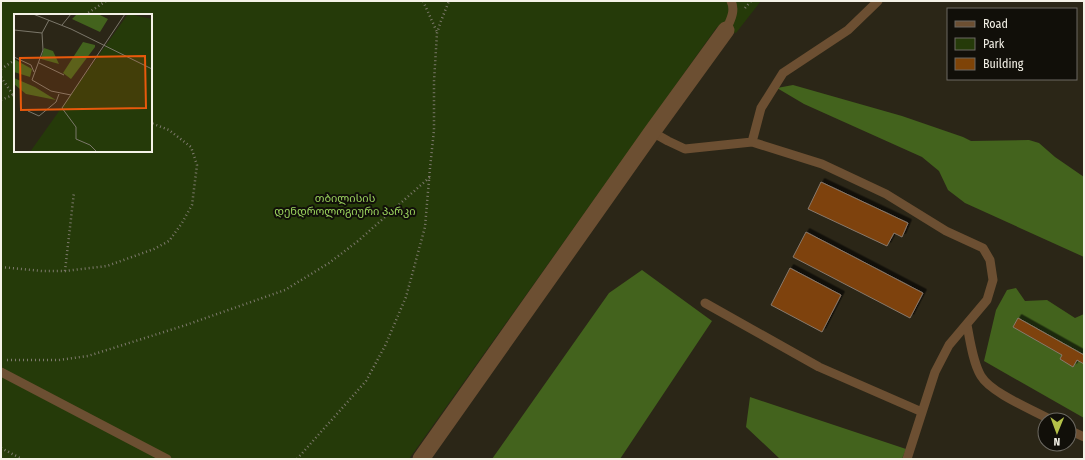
<svg xmlns="http://www.w3.org/2000/svg" width="1085" height="460" viewBox="0 0 1085 460" font-family="'Fira Sans Condensed','Noto Sans Georgian',sans-serif">
  <style>
    .green { fill: #253a09; fill-rule: evenodd }
    .forest { fill: #43631d }
    .building { fill: #7e4307; stroke: #88786d; filter: url(#shadow) }
    .lines { fill: none; stroke-linecap: round; stroke-linejoin: round }
    .path { stroke: #7e7a6d; stroke-width: 2.5; stroke-dasharray: 1 3; stroke-linecap: butt }
    .lane { stroke: #6c4f32; stroke-width: 9 }
    .street { stroke: #6c4f32; stroke-width: 17 }
    .labels { text-anchor: middle; dominant-baseline: central; stroke-width: 4; stroke-linejoin: round; paint-order: stroke }
    .park-label { font-size: 11px; fill: #9bd35e; stroke: #110f09 }
    .inset-road { fill: none; stroke: #7b776a; stroke-width: 1 }
    .view { fill: #e8590c; fill-opacity: 0.15; stroke: #e8590c; stroke-width: 2 }
    .inset-edge { fill: none; stroke: #f4f1e7; stroke-width: 2 }
  </style>
  <defs>
    <filter id="shadow"><feDropShadow dx="3.5" dy="-3.5" stdDeviation="0" flood-color="#0009"/></filter>
  </defs>
  <rect width="100%" height="100%" fill="#2b2617"/>
  <!-- green -->
  <path class="green" d="M 1,1 L 761,1 L 736,33 L 717,27 L 409,459 L 1,459 ZM 15,15 L 151,15 L 151,151 L 15,151 Z"/>
  <!-- forest -->
  <path class="forest" d="M 793,85 L 902,116 L 963,137 L 971,141 L 1029,140 L 1039,143 L 1055,157 L 1084,177 L 1084,257 L 965,203 L 948,190 L 939,171 L 922,157 L 804,104 L 777,88 Z
    M 642,270 L 712,321 L 620,459 L 492,459 L 609,293 Z
    M 1016,288 L 1025,301 L 1047,300 L 1075,318 L 1084,314 L 1084,418 L 984,361 L 996,310 L 1007,290 Z
    M 750,397 L 906,449 L 902,459 L 780,459 L 746,427 Z"/>
  <!-- building -->
  <path class="building" d="M 821,182 L 908,223 L 902,237 L 894,233 L 887,246 L 808,209 Z
    M 806,232 L 923,293 L 910,318 L 793,257 Z
    M 790,268 L 841,295 L 822,332 L 771,305 Z
    M 1018,318 L 1084,355 L 1084,364 L 1077,360 L 1073,367 L 1060,359 L 1062,355 L 1013,327 Z"/>
  <g class="lines">
    <!-- path -->
    <path class="path" d="M 423,1 L 437,32
      M 745,8 L 751,1
      M 85,15 L 106,1
      M 1,69 L 15,60
      M 1,77 L 13,95
      M 1,100 L 15,94
      M 1,267 L 42,271 L 65,271 L 107,266 L 154,249 L 169,241 L 182,223 L 192,205 L 197,165 L 191,147 L 169,130 L 151,123
      M 65,271 L 74,192
      M 7,360 L 59,360 L 88,356 L 186,325 L 285,290 L 329,263 L 358,241 L 430,177
      M 1,448 L 22,459
      M 297,459 L 366,381 L 385,346 L 406,297 L 425,227 L 430,168 L 434,130 L 434,81 L 437,33 L 441,21 L 449,1"/>
    <!-- lane -->
    <path class="lane" d="M 726,30 C 730,21 736,11 731,1
      M 652,132 L 668,141 L 685,149 L 752,142 L 822,164 L 886,194 L 946,231 L 983,248 L 990,260 L 993,280 L 987,300 L 949,345 L 935,372 L 907,459
      M 752,142 L 761,108 L 783,73 L 848,30 L 878,1
      M 705,303 L 819,367 L 922,412
      M 967,325 C 970,340 973,363 981,376 C 991,393 1033,410 1051,420
      M 1,372 L 167,459
      M 1069,430 L 1084,437"/>
    <!-- street -->
    <path class="street" d="M 421,459 L 652,132 L 726,30"/>
  </g>
  <g class="labels">
    <!-- park labels -->
    <g class="park-label">
      <text x="345" y="198">თბილისის<tspan x="345" dy="13">დენდროლოგიური პარკი</tspan></text>
    </g>
  </g>
  <!-- overview -->
  <g transform="translate(14 14)">
    <rect width="138" height="138" fill="#2b2617"/>
    <path d="M 114,0 L 138,5 L 138,138 L 16,138 Z" fill="#253a09"/>
    <path d="M 63,0 L 84,0 L 94,5 L 86,18 L 58,5 ZM 69,28 L 81,31 L 81,33 L 57,65 L 49,59 ZM 30,34 L 39,37 L 45,50 L 27,45 ZM 0,45 L 18,55 L 16,63 L 0,58 ZM 0,64 L 21,73 L 42,86 L 12,80 L 0,70 Z" fill="#43631d"/>
    <path class="inset-road" d="M 19,0 L 57,15 L 138,55M 48,11 L 57,0M 0,16 L 28,19 L 35,6M 28,19 L 29,36 L 18,66 L 37,77 L 57,81M 0,43 L 17,51 L 20,58M 25,49 L 50,61M 14,97 L 25,102 L 42,88 L 45,80M 83,138 L 76,131 L 62,125 L 62,113 L 48,94 L 111,0"/>
    <path class="view" d="M 131,42 L 132,94 L 7,96 L 6,44 Z"/>
    <rect width="138" height="138" class="inset-edge"/>
  </g>
  <!-- border -->
  <rect width="1085" height="460" fill="none" stroke="#f4f1e7" stroke-width="4"/>
  <!-- legend -->
  <rect x="947" y="8" width="130" height="72" fill="#110f09" stroke="#6c6962"/>
  <rect x="955" y="21" width="20" height="6" fill="#6c4f32" stroke="#6c6962"/>
  <text x="983" y="28" font-size="12" fill="#f4f1e7">Road</text>
  <rect x="955" y="38" width="20" height="12" fill="#253a09" stroke="#6c6962"/>
  <text x="983" y="48" font-size="12" fill="#f4f1e7">Park</text>
  <rect x="955" y="58" width="20" height="12" fill="#7e4307" stroke="#6c6962"/>
  <text x="983" y="68" font-size="12" fill="#f4f1e7">Building</text>
  <!-- north arrow -->
  <g transform="translate(1057 432) rotate(181)"><circle r="19" fill="#110f09" stroke="#6c6962"/>
  <path d="M0-3L7 15L0 10L-7 15Z" fill="#b5c249"/>
  <text y="-6" font-size="11" font-weight="bold" text-anchor="middle" fill="#f4f1e7">N</text>
  </g>
</svg>
